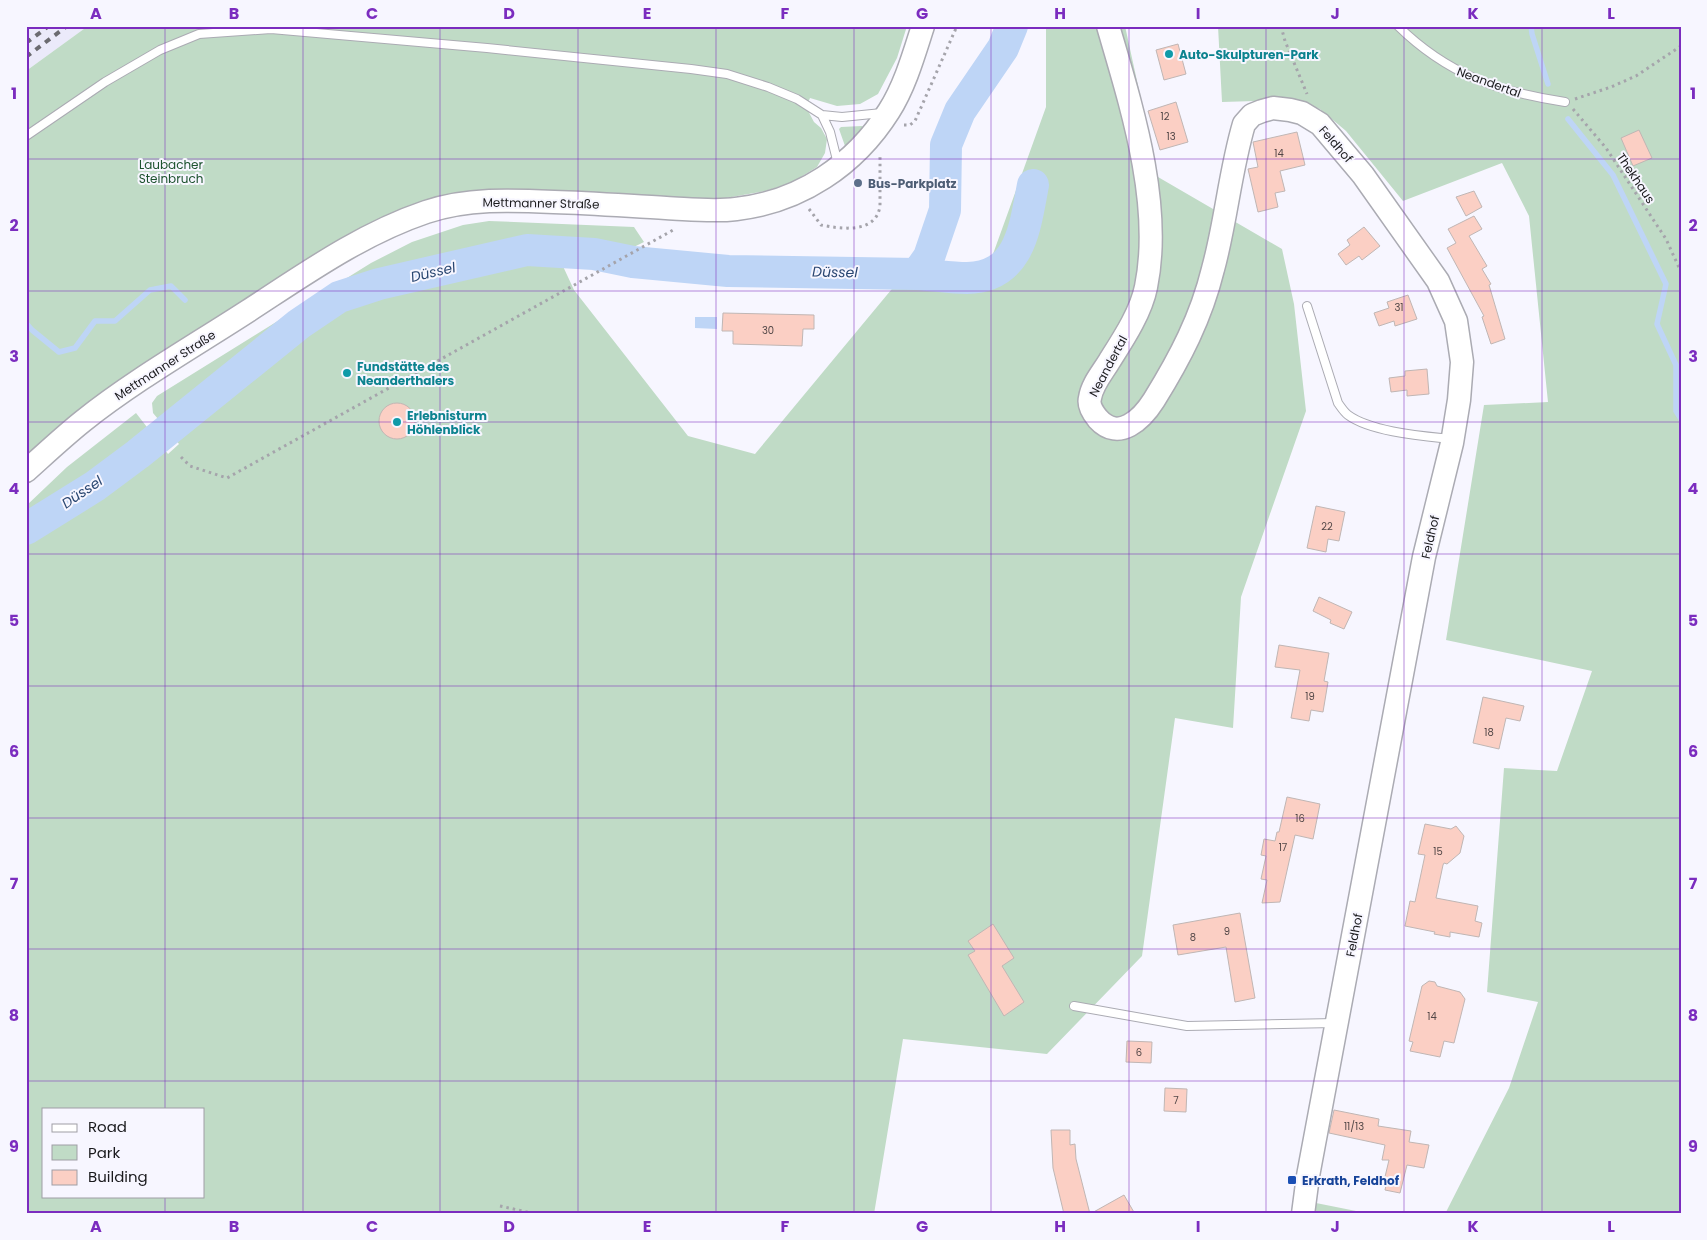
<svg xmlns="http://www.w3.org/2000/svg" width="1707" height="1240" viewBox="0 0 1707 1240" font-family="Poppins,sans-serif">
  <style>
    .built { fill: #ebeafa }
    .green { fill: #c0dbc6; fill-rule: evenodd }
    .water { fill: #bed5f6 }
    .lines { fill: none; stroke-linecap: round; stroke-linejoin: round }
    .stream { stroke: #bed5f6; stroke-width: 5.5 }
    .river { stroke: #bed5f6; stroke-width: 32 }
    .building { fill: #fbcfc4; stroke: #c0b6b4 }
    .lane-casing { stroke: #ababb3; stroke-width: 10 }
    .secondary-casing { stroke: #ababb3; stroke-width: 25 }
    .path { stroke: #a5a4ab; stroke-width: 3; stroke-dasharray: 2.5 4; stroke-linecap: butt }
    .lane { stroke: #fff; stroke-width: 8 }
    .secondary { stroke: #fff; stroke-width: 22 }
    .rail { stroke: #6b6b70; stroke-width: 4; stroke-dasharray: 6 6; stroke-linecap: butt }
    .grid { fill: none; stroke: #7b2cbf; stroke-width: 1; stroke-opacity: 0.55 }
    .culture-dot { fill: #0f9aa8; stroke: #f7f6ff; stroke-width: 2 }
    .service-dot { fill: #5c6f8a; stroke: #f7f6ff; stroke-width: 2 }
    .transit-dot { fill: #1a4fb4; stroke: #f7f6ff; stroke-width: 2 }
    .labels { text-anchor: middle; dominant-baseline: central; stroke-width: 4; stroke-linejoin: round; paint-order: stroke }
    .number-label { font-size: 10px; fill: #524747 }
    .culture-label { font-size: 12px; font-weight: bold; fill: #0d838f; stroke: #f7f6ff; text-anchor: start }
    .street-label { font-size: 12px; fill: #1a1a1d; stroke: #f7f6ff }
    .park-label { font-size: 12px; fill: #1d532f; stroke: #f7f6ff }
    .service-label { font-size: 12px; font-weight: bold; fill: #4e5e75; stroke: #f7f6ff; text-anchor: start }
    .transit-label { font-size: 12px; font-weight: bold; fill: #164399; stroke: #f7f6ff; text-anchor: start }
    .water-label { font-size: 14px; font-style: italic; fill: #294671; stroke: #f7f6ff }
    .neatline { fill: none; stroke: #7b2cbf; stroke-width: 2 }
    .grid-label { font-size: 16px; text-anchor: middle; font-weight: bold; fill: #7b2cbf }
  </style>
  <rect width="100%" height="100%" fill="#f7f6ff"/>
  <!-- built -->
  <path class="built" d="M 26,26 L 88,26 L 26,71 Z"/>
  <!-- green -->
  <path class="green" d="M 88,26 L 907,26 L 897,58 L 878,94 L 860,104 L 837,106 L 810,98 L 806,107 L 814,122 L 821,128 L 827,139 L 825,153 L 817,167 L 791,183 L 765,191 L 726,198 L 670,198 L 629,196 L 621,193 L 516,190 L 332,247 L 120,380 L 47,440 L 26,460 L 26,71 Z
    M 1046,26 L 1125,26 L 1158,177 L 1282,249 L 1294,304 L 1306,411 L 1241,597 L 1233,728 L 1175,718 L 1142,956 L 1047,1054 L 903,1039 L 874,1214 L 26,1214 L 26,506 L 67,467 L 136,413 L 168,454 L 179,444 L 153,413 L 152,403 L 157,396 L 371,263 L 412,242 L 463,225 L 489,221 L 634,227 L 644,242 L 599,264 L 561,262 L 574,290 L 688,436 L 755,454 L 896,284 L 984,279 L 1046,107 ZM 44,1109 L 204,1109 L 204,1196 L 44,1196 Z
    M 1218,26 L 1385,26 L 1387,29 L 1390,26 L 1681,26 L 1681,1214 L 1445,1214 L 1509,1088 L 1538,1002 L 1487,992 L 1504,768 L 1557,771 L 1592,671 L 1446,640 L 1484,405 L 1548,402 L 1529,216 L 1502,163 L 1403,201 L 1346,131 L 1320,109 L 1285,100 L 1222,102 Z
    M 862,126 L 863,128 L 849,144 L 845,146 L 839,129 L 841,127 Z
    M 1316,1203 L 1371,1214 L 1316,1214 Z"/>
  <!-- water -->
  <path class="water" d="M 695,317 L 717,317 L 717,329 L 695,328 Z"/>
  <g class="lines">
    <!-- stream -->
    <path class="stream" d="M 1531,26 L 1532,34 L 1548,84
      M 1568,119 L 1613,175 L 1666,284 L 1657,324 L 1676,365 L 1676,411 L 1681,419
      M 26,323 L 32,330 L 59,352 L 75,348 L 95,321 L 115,321 L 150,290 L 171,286 L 185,300"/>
    <!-- river -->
    <path class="river" d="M 917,274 C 934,275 951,278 967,278 C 1021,277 1025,226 1033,185
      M 26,529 L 95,486 L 138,454 L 299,324 L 339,297 L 379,284 L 527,250 L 594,254 L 633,262 L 728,271 L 917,274 L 929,257 L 945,210 L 946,145 L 960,111 L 1003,48 L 1012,26"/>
  </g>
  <!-- building -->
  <path class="building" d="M 1178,44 L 1186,74 L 1164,80 L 1156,50 Z
    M 1176,102 L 1188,142 L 1160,150 L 1148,111 Z
    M 1639,130 L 1652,158 L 1633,166 L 1621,138 Z
    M 1297,132 L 1305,165 L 1280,171 L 1285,191 L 1275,193 L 1278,207 L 1258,212 L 1248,169 L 1258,167 L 1253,142 Z
    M 1474,191 L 1482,207 L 1466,216 L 1456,197 Z
    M 1474,216 L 1482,229 L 1469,236 L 1487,266 L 1482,269 L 1491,284 L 1489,285 L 1505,339 L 1491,344 L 1482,317 L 1484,316 L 1447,248 L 1456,243 L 1448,229 Z
    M 1364,227 L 1380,246 L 1362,260 L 1359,256 L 1346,265 L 1338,254 L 1350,245 L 1347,240 Z
    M 1408,295 L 1417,319 L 1395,326 L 1394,321 L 1379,326 L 1374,313 L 1389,308 L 1387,302 Z
    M 723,313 L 814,315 L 814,329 L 803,329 L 802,346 L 733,344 L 733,331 L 722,331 Z
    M 1427,369 L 1429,394 L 1407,396 L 1407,390 L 1391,392 L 1389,378 L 1405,376 L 1405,371 Z
    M379 421a18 18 0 1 1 36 0a18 18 0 1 1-36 0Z
    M 1316,506 L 1345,512 L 1339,541 L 1328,539 L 1326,552 L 1307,548 Z
    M 1319,597 L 1352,612 L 1344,629 L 1330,623 L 1331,620 L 1313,611 Z
    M 1279,645 L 1329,653 L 1324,681 L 1328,682 L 1323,712 L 1311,710 L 1309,721 L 1291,718 L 1300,670 L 1275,667 Z
    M 1483,697 L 1524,706 L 1520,721 L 1506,718 L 1499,749 L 1473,743 Z
    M 1287,797 L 1320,804 L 1313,839 L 1295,835 L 1280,902 L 1262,903 L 1267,880 L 1261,879 L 1266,856 L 1261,855 L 1264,839 L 1275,841 L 1277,832 L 1279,832 Z
    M 1425,824 L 1451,829 L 1456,826 L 1464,836 L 1460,853 L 1447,864 L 1444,863 L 1443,865 L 1436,898 L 1478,906 L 1475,921 L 1482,923 L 1479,937 L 1450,932 L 1450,937 L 1434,934 L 1435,932 L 1405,926 L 1410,901 L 1415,902 L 1425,855 L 1418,854 Z
    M 1240,913 L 1255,998 L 1235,1002 L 1226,947 L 1178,955 L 1173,925 Z
    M 993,924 L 1014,958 L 1002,966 L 1024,1002 L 1004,1016 L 968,955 L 975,951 L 968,941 Z
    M 1429,981 L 1435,982 L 1437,986 L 1460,992 L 1465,999 L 1454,1043 L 1444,1041 L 1440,1057 L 1410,1051 L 1413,1042 L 1409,1041 L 1422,986 Z
    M 1127,1041 L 1152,1042 L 1151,1063 L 1126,1062 Z
    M 1165,1088 L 1187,1089 L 1186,1112 L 1164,1111 Z
    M 1334,1110 L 1379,1119 L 1378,1126 L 1411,1131 L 1409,1142 L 1429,1145 L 1424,1168 L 1407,1165 L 1400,1193 L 1385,1190 L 1387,1181 L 1384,1181 L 1389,1160 L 1382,1160 L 1385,1145 L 1329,1133 Z
    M 1051,1130 L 1070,1130 L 1070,1145 L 1075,1144 L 1076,1159 L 1090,1214 L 1124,1195 L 1135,1214 L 1064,1214 L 1053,1168 Z"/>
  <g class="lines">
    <!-- lane casing -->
    <g class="lane-casing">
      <path id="lane" d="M 1398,26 C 1447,74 1498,92 1565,102
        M 822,115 L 842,117 L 882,113
        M 26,136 L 105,82 L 160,50 L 199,34 L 271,29 L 487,48 L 691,69 L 727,74 L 768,87 L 797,99 L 822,115 L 830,132 L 838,164
        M 1307,306 L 1338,403 C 1341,407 1344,412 1348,415 C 1371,432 1423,436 1451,439
        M 1074,1006 L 1187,1026 L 1335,1023"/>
    </g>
    <!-- secondary casing -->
    <g class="secondary-casing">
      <path id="secondary" d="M 1108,26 C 1131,105 1163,204 1146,287 C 1141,312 1124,338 1110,360 C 1103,372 1092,384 1090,398 C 1088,405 1093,413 1098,419 C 1119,442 1142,419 1154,400 C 1180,358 1201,318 1213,269 C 1226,222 1230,171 1244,124 L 1252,115 L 1262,111 L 1273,108 L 1290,110 L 1302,113 L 1320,124 L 1363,175 L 1438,281 L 1456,321 L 1462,362 L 1459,400 L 1452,443 L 1424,557 L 1308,1176 L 1303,1214
        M 26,471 C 45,454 63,437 83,421 C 133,381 194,346 248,311 C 305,274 361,234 426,212 C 467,198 511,200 554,202 C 591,203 629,206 666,208 C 689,209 713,212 736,209 C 800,202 855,165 889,111 C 905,86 914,54 923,26"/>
    </g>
    <!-- path -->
    <path class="path" d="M 1281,26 L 1285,41 L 1307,94
      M 1575,99 L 1611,87 L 1636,76 L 1681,46
      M 1573,109 L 1606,148 L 1666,239 L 1681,272
      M 904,125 L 910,125 L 915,121 L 957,26
      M 809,209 L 821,225 C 841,229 876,234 880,206 L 880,156
      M 181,457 L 190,466 L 227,478 L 675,229
      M 500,1206 L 536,1214"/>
    <!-- lane -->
    <use href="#lane" class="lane"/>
    <!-- secondary -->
    <use href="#secondary" class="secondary"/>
    <!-- rail -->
    <path class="rail" d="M 26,43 L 49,26
      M 26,57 L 67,26"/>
  </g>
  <!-- grid -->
  <path class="grid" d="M 165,26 L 165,1109M 303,26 L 303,1214M 440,26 L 440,1214M 578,26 L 578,1214M 716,26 L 716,1214M 854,26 L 854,1214M 991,26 L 991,1214M 1129,26 L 1129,1214M 1266,26 L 1266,1214M 1404,26 L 1404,1214M 1542,26 L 1542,1214M 26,159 L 1681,159M 26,291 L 1681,291M 26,422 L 1681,422M 26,554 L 1681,554M 26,686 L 1681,686M 26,818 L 1681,818M 26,949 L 1681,949M 26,1081 L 1681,1081M 165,1196 L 165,1214"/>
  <!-- markers -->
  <g class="culture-dot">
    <circle cx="1169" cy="54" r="5"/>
    <circle cx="347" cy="373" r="5"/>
    <circle cx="397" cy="422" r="5"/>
  </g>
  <circle class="service-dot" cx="858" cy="183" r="5"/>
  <rect class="transit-dot" x="1287" y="1175" width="10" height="10" rx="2.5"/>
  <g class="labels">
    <!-- number labels -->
    <g class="number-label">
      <text x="1165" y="116">12</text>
      <text x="1171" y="136">13</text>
      <text x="1279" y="153">14</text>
      <text x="1399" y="307">31</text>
      <text x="768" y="330">30</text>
      <text x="1327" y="526">22</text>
      <text x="1310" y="696">19</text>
      <text x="1489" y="732">18</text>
      <text x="1300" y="818">16</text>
      <text x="1283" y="847">17</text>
      <text x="1438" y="851">15</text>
      <text x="1227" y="931">9</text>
      <text x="1193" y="937">8</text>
      <text x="1432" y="1016">14</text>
      <text x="1139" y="1052">6</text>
      <text x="1176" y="1100">7</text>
      <text x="1354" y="1126">11/13</text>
    </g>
    <!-- culture labels -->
    <g class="culture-label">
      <text x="1179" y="54">Auto-Skulpturen-Park</text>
      <text x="357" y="366">Fundstätte des<tspan x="357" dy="14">Neanderthalers</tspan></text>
      <text x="407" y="415">Erlebnisturm<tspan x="407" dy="14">Höhlenblick</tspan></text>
    </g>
    <!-- street labels -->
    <g class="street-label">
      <text transform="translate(1489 82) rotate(20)">Neandertal</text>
      <text transform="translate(1336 144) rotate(49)">Feldhof</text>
      <text transform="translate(1636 178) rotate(56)">Thekhaus</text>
      <text transform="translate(541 203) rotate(1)">Mettmanner Straße</text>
      <text transform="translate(165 365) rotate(-33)">Mettmanner Straße</text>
      <text transform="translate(1108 366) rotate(-62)">Neandertal</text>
      <text transform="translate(1430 537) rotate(-77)">Feldhof</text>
      <text transform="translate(1354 935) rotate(-79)">Feldhof</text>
    </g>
    <!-- park labels -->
    <g class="park-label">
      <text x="171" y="164">Laubacher<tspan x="171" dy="14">Steinbruch</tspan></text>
    </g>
    <!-- service labels -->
    <g class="service-label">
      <text x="868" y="183">Bus-Parkplatz</text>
    </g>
    <!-- transit labels -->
    <g class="transit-label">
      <text x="1302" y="1180">Erkrath, Feldhof</text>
    </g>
    <!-- water labels -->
    <g class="water-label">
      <text transform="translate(433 272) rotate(-13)">Düssel</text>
      <text transform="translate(835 272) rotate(1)">Düssel</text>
      <text transform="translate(82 492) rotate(-34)">Düssel</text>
    </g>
  </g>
  <!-- border -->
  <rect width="1707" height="1240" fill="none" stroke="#f7f6ff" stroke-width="55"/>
  <!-- legend -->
  <rect x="42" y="1108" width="162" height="90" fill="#f7f6ff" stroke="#9f9ea5"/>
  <rect x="52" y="1124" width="25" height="8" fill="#ffffff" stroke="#9f9ea5"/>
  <text x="88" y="1132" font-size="15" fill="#1a1a1d">Road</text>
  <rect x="52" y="1145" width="25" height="15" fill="#c0dbc6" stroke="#9f9ea5"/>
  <text x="88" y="1158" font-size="15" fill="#1a1a1d">Park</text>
  <rect x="52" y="1170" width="25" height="15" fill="#fbcfc4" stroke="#9f9ea5"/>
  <text x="88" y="1182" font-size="15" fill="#1a1a1d">Building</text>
  <rect x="28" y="28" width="1652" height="1184" class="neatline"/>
  <g class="grid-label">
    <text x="96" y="19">A</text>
    <text x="234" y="19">B</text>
    <text x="372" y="19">C</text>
    <text x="509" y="19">D</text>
    <text x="647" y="19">E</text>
    <text x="785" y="19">F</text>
    <text x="922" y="19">G</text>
    <text x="1060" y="19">H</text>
    <text x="1198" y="19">I</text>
    <text x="1335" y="19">J</text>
    <text x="1473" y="19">K</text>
    <text x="1611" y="19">L</text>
    <text x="14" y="99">1</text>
    <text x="1693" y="99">1</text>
    <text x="14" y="231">2</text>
    <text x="1693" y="231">2</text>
    <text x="14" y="362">3</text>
    <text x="1693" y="362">3</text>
    <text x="14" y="494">4</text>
    <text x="1693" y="494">4</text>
    <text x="14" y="626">5</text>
    <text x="1693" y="626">5</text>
    <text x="14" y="757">6</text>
    <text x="1693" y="757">6</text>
    <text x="14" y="889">7</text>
    <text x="1693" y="889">7</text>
    <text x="14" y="1021">8</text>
    <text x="1693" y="1021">8</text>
    <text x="14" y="1152">9</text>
    <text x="1693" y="1152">9</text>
    <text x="96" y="1232">A</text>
    <text x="234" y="1232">B</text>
    <text x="372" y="1232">C</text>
    <text x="509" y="1232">D</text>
    <text x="647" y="1232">E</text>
    <text x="785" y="1232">F</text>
    <text x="922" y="1232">G</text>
    <text x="1060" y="1232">H</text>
    <text x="1198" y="1232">I</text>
    <text x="1335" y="1232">J</text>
    <text x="1473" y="1232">K</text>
    <text x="1611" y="1232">L</text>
  </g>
</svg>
